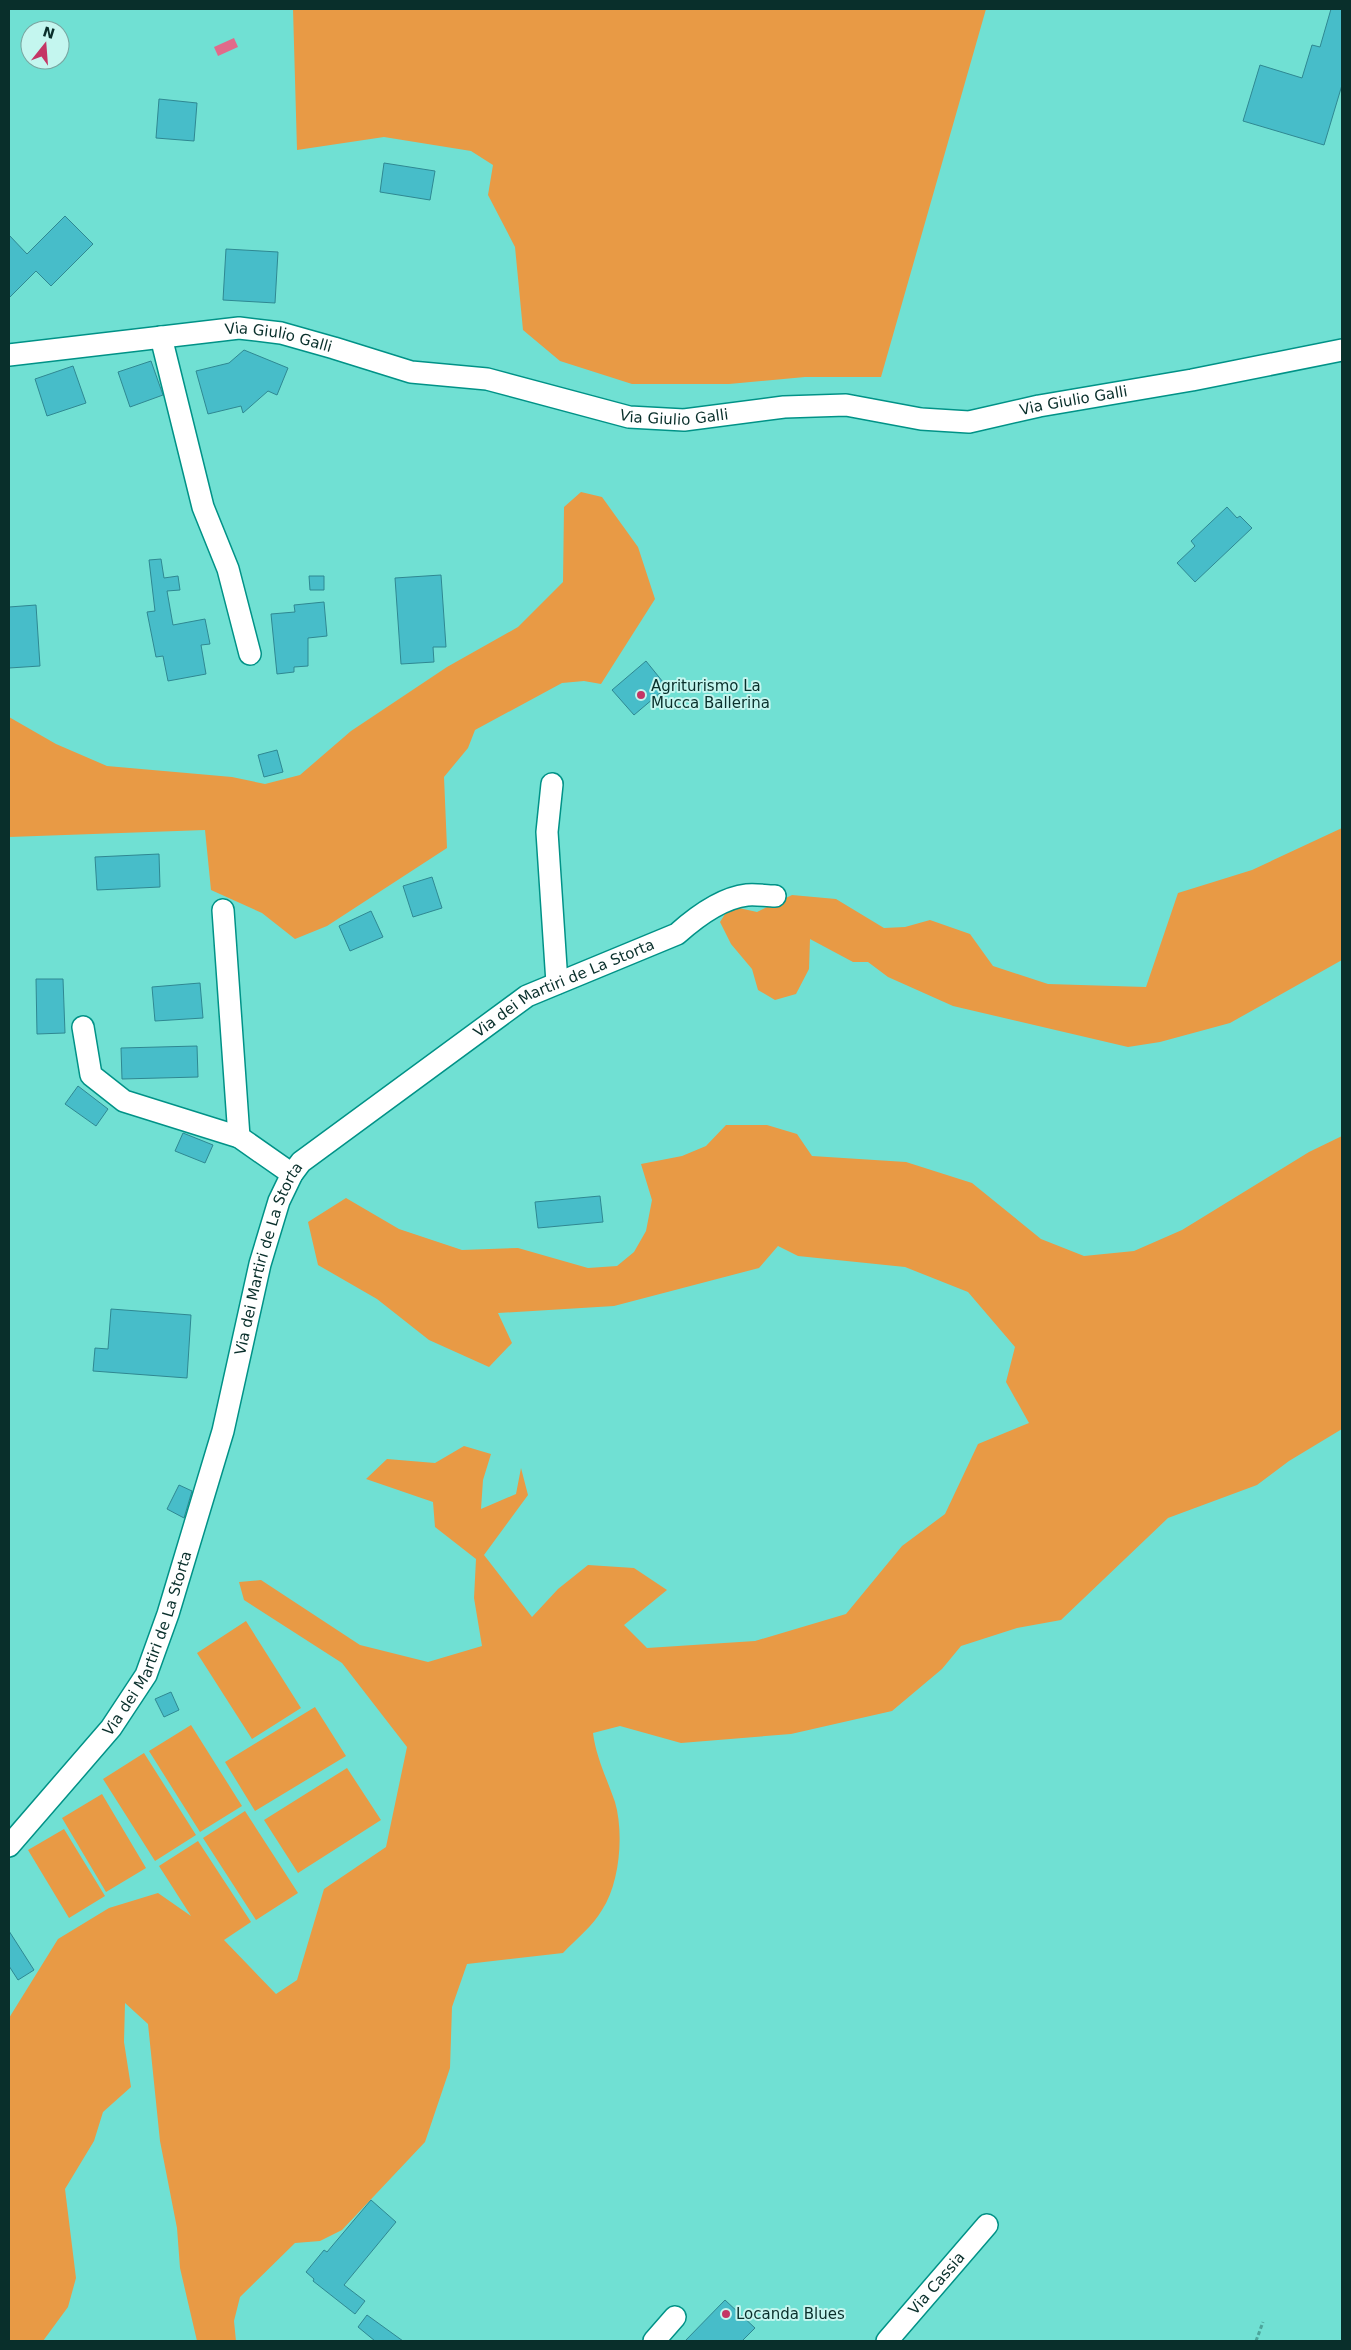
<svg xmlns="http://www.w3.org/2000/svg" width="1351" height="2350" viewBox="0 0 1351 2350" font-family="'DejaVu Sans',sans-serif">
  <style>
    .green { fill: #e89a45 }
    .water { fill: #e16a8a }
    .building { fill: #47bdc9; stroke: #2f8892 }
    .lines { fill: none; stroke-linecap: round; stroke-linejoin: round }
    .minor-casing { stroke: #009287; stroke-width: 24 }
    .path { stroke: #4da59b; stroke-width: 3; stroke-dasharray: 4 2.5; stroke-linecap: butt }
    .minor { stroke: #fff; stroke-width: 21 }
    .poi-dot { fill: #c43665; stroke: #c4f6ef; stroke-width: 2 }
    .labels { text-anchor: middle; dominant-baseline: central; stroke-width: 4; stroke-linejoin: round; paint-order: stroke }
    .street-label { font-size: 15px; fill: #092f2b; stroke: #c4f6ef }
    .poi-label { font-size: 15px; fill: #092f2b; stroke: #c4f6ef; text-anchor: start }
  </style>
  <rect width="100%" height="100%" fill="#70e0d3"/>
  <!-- green -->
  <path class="green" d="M 293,9 L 986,9 L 881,377 L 805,377 L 729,384 L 632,384 L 560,361 L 523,330 L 515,247 L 488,195 L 493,165 L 471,151 L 384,137 L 297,150 Z
    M 581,492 L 602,497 L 638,547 L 655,599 L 601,684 L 584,681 L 562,683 L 475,730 L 468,748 L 444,777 L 447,848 L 327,926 L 295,939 L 262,913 L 211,890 L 205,830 L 9,837 L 9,717 L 56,744 L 107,766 L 232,777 L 265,784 L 300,775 L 351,731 L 447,667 L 518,627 L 563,582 L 564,507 Z
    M 1342,828 L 1342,960 L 1230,1023 L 1160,1042 L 1128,1047 L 953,1006 L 888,977 L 868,962 L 853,962 L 810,939 L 809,969 L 796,994 L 775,1000 L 758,990 L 752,969 L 731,944 L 720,922 L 730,906 L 757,912 L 792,895 L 836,899 L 884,928 L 905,927 L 930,920 L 970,934 L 993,966 L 1048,984 L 1146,987 L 1178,893 L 1252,870 Z
    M 726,1125 L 767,1125 L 797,1134 L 812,1156 L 906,1162 L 972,1183 L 1041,1239 L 1084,1256 L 1134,1251 L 1182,1230 L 1309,1152 L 1342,1136 L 1342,1429 L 1289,1461 L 1257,1485 L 1168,1518 L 1061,1620 L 1017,1628 L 961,1646 L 942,1669 L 892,1711 L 791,1734 L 681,1743 L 620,1726 L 593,1733 C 596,1757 607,1779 615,1802 C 624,1833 620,1883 602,1910 C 593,1926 576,1939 563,1953 L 467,1964 L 452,2007 L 450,2068 L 425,2142 L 342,2230 L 320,2241 L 295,2243 L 240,2297 L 234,2321 L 236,2341 L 197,2341 L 180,2268 L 177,2228 L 160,2141 L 148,2024 L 125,2003 L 124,2042 L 131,2087 L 103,2112 L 94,2141 L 65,2189 L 76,2278 L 68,2307 L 43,2341 L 9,2341 L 9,2018 L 58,1939 L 109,1908 L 158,1893 L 191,1916 L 159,1866 L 198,1841 L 251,1922 L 224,1940 L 276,1994 L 297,1980 L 324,1889 L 386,1847 L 407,1747 L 342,1663 L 244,1600 L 239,1582 L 261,1580 L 360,1645 L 428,1662 L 482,1646 L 474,1598 L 476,1559 L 435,1527 L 433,1502 L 366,1479 L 387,1459 L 435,1463 L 464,1446 L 491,1454 L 483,1480 L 481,1509 L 516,1494 L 521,1468 L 528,1495 L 484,1555 L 532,1617 L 558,1589 L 588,1565 L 634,1568 L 667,1590 L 624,1625 L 647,1648 L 755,1641 L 846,1614 L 902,1546 L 945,1514 L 978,1444 L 1029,1423 L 1006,1382 L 1015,1347 L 968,1292 L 905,1267 L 798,1256 L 778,1246 L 759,1268 L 614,1306 L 498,1313 L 512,1343 L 489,1367 L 429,1340 L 377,1299 L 318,1265 L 308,1222 L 346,1198 L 399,1229 L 462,1250 L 518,1248 L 588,1268 L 617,1266 L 634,1252 L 646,1231 L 652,1200 L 641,1164 L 682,1156 L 706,1146 Z
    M 246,1621 L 301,1708 L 252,1739 L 197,1653 Z
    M 315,1707 L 346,1756 L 255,1811 L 225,1762 Z
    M 191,1725 L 242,1806 L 200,1832 L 149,1751 Z
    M 144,1753 L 196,1835 L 155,1861 L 103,1779 Z
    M 347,1768 L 381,1820 L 298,1873 L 264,1820 Z
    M 102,1794 L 146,1868 L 106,1892 L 62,1818 Z
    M 245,1811 L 298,1893 L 256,1920 L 203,1838 Z
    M 64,1829 L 105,1896 L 69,1918 L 28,1850 Z"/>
  <!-- water -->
  <path class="water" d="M 234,38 L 238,47 L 218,56 L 214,47 Z"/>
  <!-- building -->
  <path class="building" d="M 1331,9 L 1342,9 L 1342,85 L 1324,145 L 1243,121 L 1260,65 L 1302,78 L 1312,45 L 1320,47 Z
    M 159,99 L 197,103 L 194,141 L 156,138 Z
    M 384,163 L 435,171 L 430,200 L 380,192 Z
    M 65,216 L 93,244 L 51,286 L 36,271 L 9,298 L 9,235 L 27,254 Z
    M 226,249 L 278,252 L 275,303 L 223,300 Z
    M 244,350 L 288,368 L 277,395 L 268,391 L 243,413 L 241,406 L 208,414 L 196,371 L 229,363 Z
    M 151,361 L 163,395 L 130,407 L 118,372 Z
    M 73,366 L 86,403 L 47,416 L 35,379 Z
    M 1227,507 L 1237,518 L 1240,516 L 1252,528 L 1195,582 L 1177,563 L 1195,546 L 1191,541 Z
    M 161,559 L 164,578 L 178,576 L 180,590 L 167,591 L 173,625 L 205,619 L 210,644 L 201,645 L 206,674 L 168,681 L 163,656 L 156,657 L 147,612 L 155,611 L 149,560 Z
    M 441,575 L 446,647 L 433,647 L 434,662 L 401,664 L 395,578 Z
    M 309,576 L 324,576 L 324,590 L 310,590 Z
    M 324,602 L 327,636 L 308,638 L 308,666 L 294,667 L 294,672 L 277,674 L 271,614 L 295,612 L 294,605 Z
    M 36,605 L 40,666 L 9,668 L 9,607 Z
    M 646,661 L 667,687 L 634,715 L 612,690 Z
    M 277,750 L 283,772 L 264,777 L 258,755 Z
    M 159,854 L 160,887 L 97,890 L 95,857 Z
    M 432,877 L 442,908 L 413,917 L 403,886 Z
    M 371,911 L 383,937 L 350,951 L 339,926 Z
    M 36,979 L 63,979 L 65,1033 L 37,1034 Z
    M 200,983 L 203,1018 L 155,1021 L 152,987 Z
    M 197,1046 L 198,1077 L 122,1079 L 121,1048 Z
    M 78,1086 L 108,1109 L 96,1126 L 65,1104 Z
    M 183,1133 L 213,1145 L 205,1163 L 175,1151 Z
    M 600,1196 L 603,1222 L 538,1228 L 535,1202 Z
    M 111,1309 L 191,1315 L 187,1378 L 93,1371 L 95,1348 L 108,1349 Z
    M 179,1485 L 192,1491 L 184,1518 L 167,1509 Z
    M 171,1692 L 179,1710 L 164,1717 L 155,1699 Z
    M 9,1931 L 34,1970 L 18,1980 L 9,1966 Z
    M 371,2200 L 396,2222 L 344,2285 L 365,2301 L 355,2314 L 313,2281 L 314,2279 L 306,2272 L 324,2250 L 327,2252 Z
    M 725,2300 L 755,2328 L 742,2341 L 685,2341 Z
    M 367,2315 L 403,2341 L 375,2341 L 358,2327 Z"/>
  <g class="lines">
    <!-- minor casing -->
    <g class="minor-casing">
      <g id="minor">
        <path d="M 161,337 L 203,507 L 228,569 L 250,654"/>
        <path id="s1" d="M 9,355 L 239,328 L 281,333 L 334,348 L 411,372 L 487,379 L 629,417 L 684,420 L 784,407 L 846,405 L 921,419 L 969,422 L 1039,406 L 1192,380 L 1342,350"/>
        <path d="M 552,784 L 547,832 L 557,983"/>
        <path d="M 223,910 L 239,1137"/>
        <path d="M 83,1027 L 91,1075 L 124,1101 L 239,1137 L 292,1174"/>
        <path id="s2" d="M 9,1846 L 111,1728 L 146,1675 L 168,1614 L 223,1431 L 260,1264 L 279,1201 L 292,1174 L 301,1162 L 527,996 L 677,934 C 696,917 721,898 747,895 C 756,894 766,896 775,896"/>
        <path d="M 654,2341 L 675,2317"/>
        <path id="s3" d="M 887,2341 L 987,2225"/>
      </g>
    </g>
    <!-- path -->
    <path class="path" d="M 1256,2341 L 1263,2322"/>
    <!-- minor -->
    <use href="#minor" class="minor"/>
  </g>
  <!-- markers -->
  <g class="poi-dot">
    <circle cx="641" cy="695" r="5"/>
    <circle cx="726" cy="2314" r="5"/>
  </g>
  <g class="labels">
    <!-- street labels -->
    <g class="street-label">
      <text stroke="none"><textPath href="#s1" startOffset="272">Via Giulio Galli</textPath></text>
      <text stroke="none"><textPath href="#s1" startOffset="1082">Via Giulio Galli</textPath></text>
      <text stroke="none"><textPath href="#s1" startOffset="678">Via Giulio Galli</textPath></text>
      <text stroke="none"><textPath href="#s2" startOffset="1074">Via dei Martiri de La Storta</textPath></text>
      <text stroke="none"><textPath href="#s2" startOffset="654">Via dei Martiri de La Storta</textPath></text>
      <text stroke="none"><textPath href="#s2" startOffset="249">Via dei Martiri de La Storta</textPath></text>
      <text stroke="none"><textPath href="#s3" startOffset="76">Via Cassia</textPath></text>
    </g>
    <!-- poi labels -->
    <g class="poi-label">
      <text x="651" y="686">Agriturismo La<tspan x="651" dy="17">Mucca Ballerina</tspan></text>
      <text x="736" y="2314">Locanda Blues</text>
    </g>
  </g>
  <!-- border -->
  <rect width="1351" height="2350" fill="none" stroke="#092f2b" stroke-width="20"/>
  <!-- north arrow -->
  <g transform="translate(45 45) rotate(17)"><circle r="24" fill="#c4f6ef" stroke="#79a6a1"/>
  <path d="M0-4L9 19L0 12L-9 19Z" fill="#c43665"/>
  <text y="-8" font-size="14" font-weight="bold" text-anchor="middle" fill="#092f2b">N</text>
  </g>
</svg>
